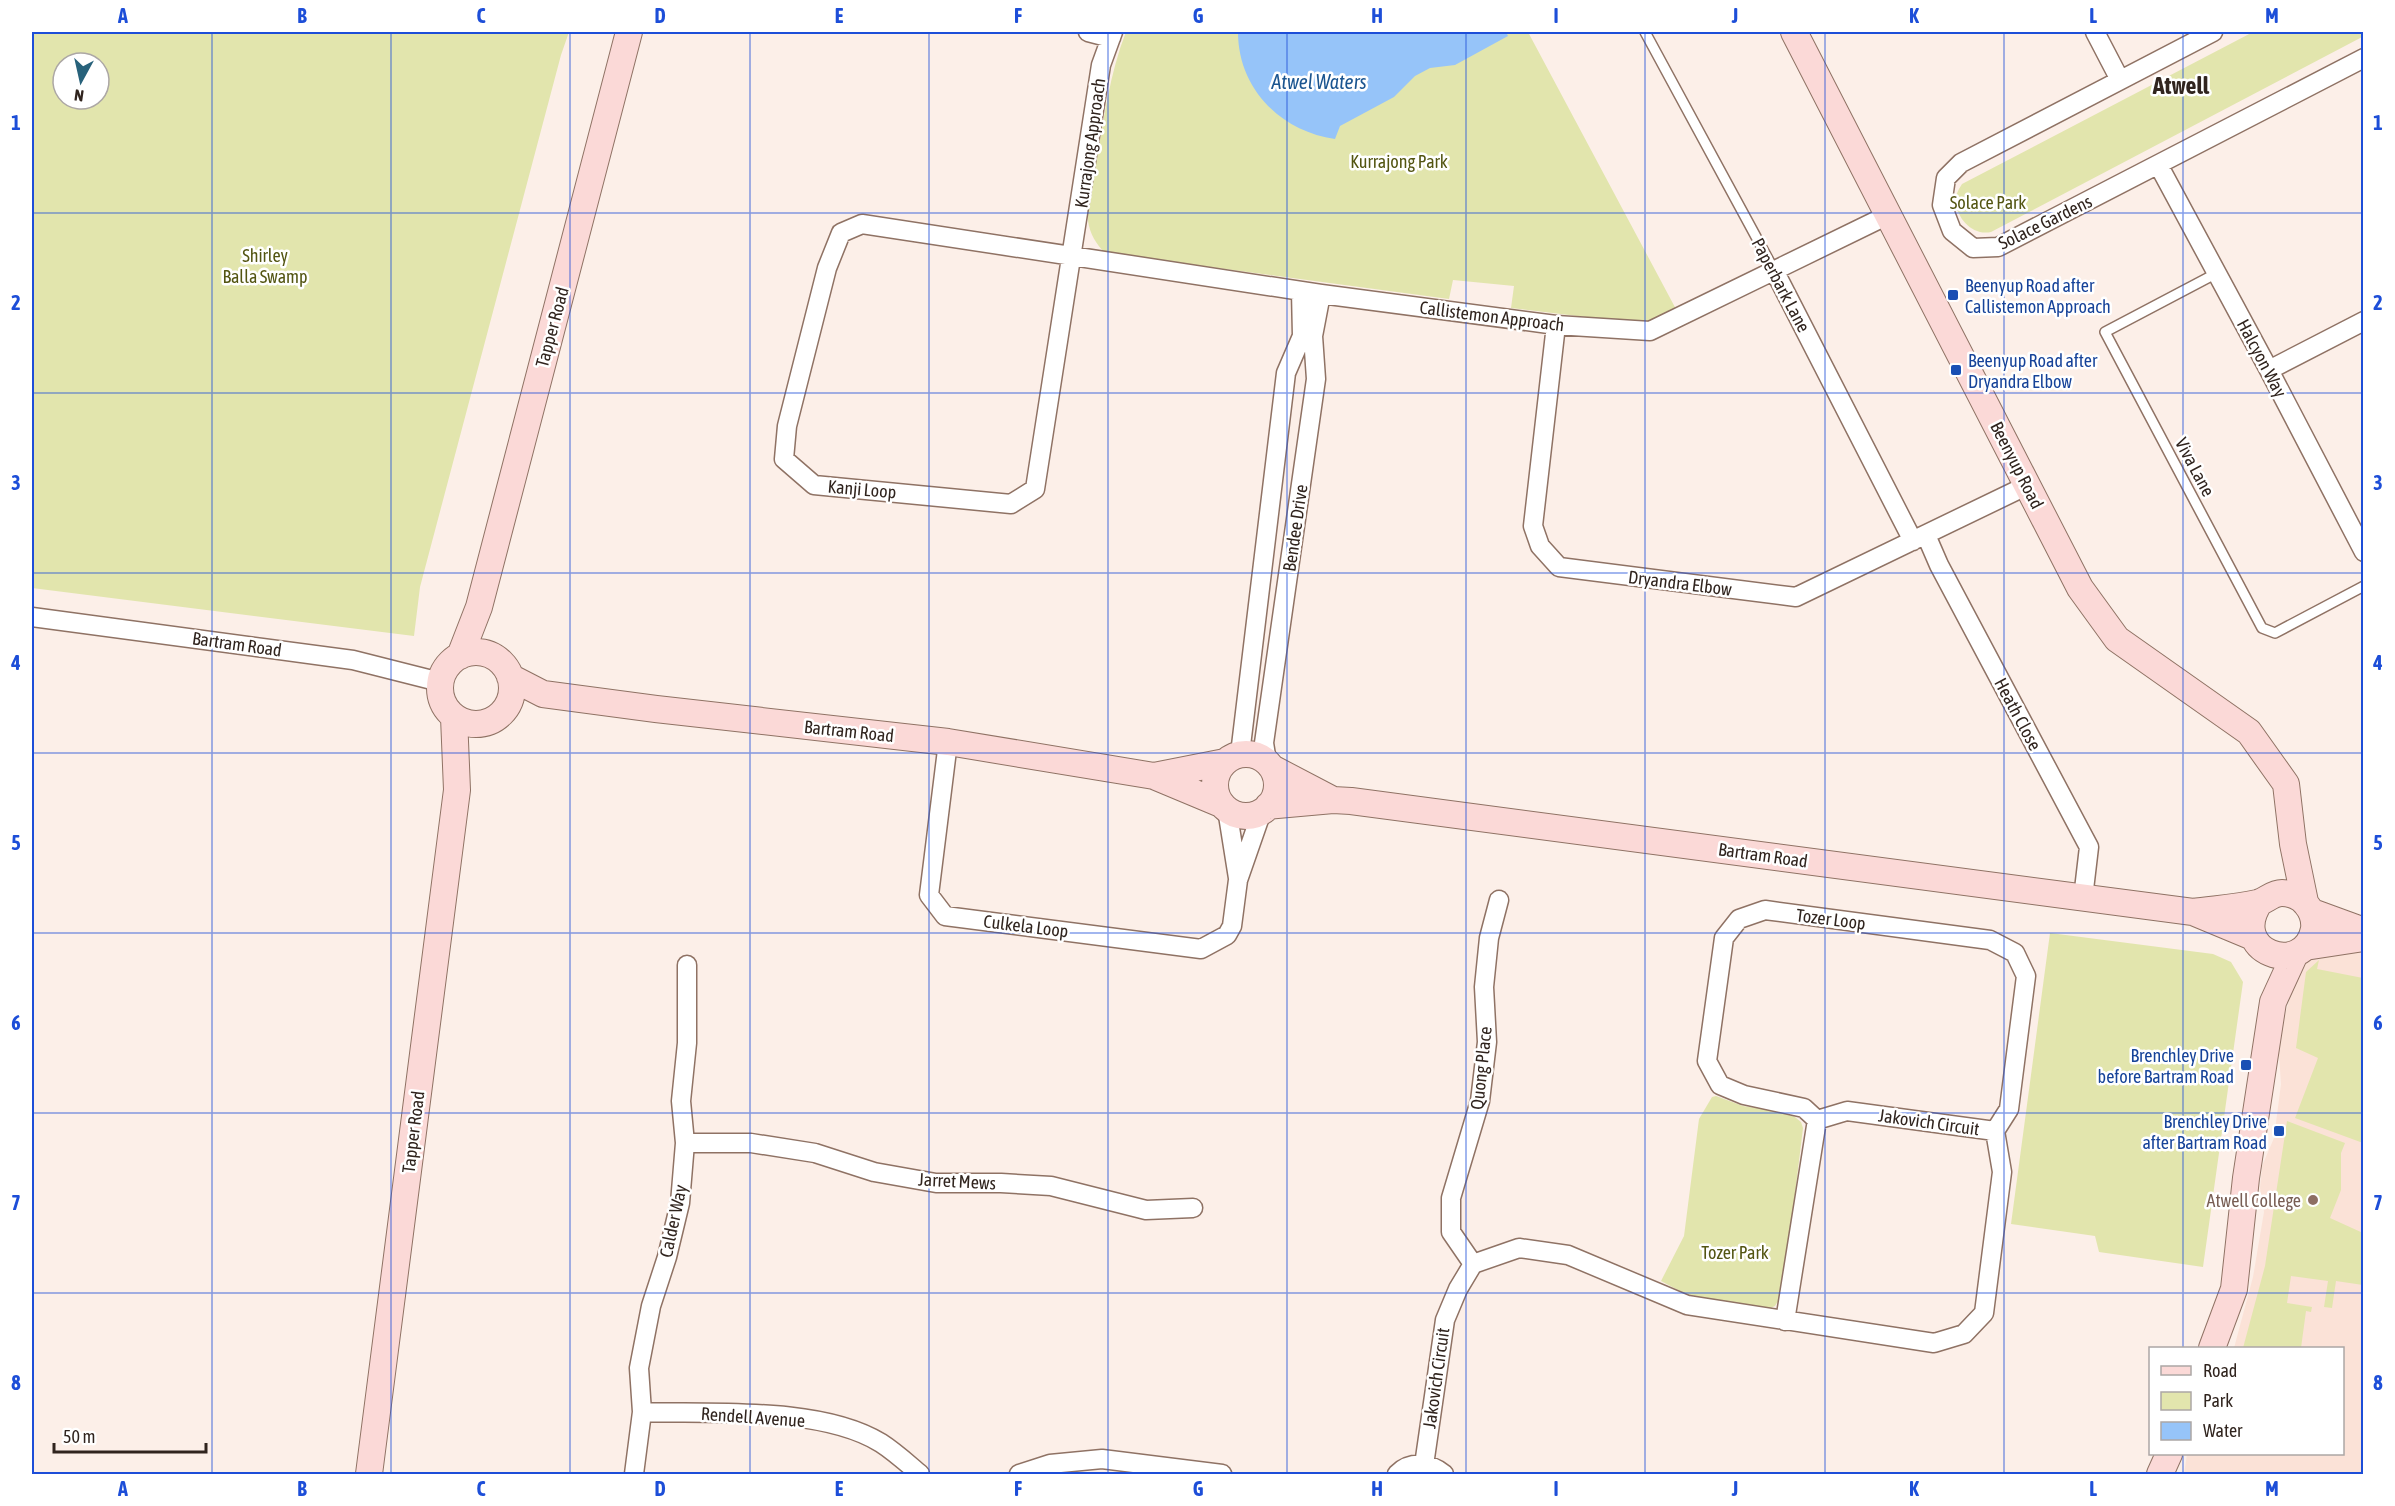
<svg xmlns="http://www.w3.org/2000/svg" width="2395" height="1506" viewBox="0 0 2395 1506" font-family="'Asap Condensed',sans-serif">
  <style>
    .built { fill: #fbe2d7 }
    .green { fill: #e2e5ad; fill-rule: evenodd }
    .water { fill: #96c4f9 }
    .lines { fill: none; stroke-linecap: round; stroke-linejoin: round }
    .lane-casing { stroke: #8f7264; stroke-width: 12 }
    .street-casing { stroke: #8f7264; stroke-width: 21 }
    .secondary-casing { stroke: #8f7264; stroke-width: 28 }
    .lane { stroke: #fff; stroke-width: 9 }
    .street { stroke: #fff; stroke-width: 18 }
    .secondary { stroke: #fbd9d7; stroke-width: 26 }
    .grid { fill: none; stroke: #1d4ed8; stroke-width: 1.5; stroke-opacity: 0.55 }
    .transit-dot { fill: #1a4fb4; stroke: #fff; stroke-width: 2 }
    .education-dot { fill: #8d6e63; stroke: #fff; stroke-width: 2 }
    .labels { text-anchor: middle; dominant-baseline: central; stroke-width: 5; stroke-linejoin: round; paint-order: stroke }
    .street-label { font-size: 18px; fill: #30241e; stroke: #fff }
    .park-label { font-size: 18px; fill: #535512; stroke: #fff }
    .transit-label { font-size: 18px; fill: #164399; stroke: #fff; text-anchor: start }
    .education-label { font-size: 18px; fill: #785e54; stroke: #fff; text-anchor: end }
    .water-label { font-size: 20px; font-style: italic; fill: #1b5590; stroke: #fff }
    .district-label { font-size: 24px; font-weight: bold; fill: #30241e; stroke: #fff }
    .neatline { fill: none; stroke: #1d4ed8; stroke-width: 2 }
    .grid-label { font-size: 20px; text-anchor: middle; font-weight: bold; fill: #1d4ed8 }
  </style>
  <rect width="100%" height="100%" fill="#fcefe8"/>
  <!-- built -->
  <path class="built" d="M 2363,950 L 2363,1474 L 2184,1474 L 2187,1454 L 2342,1454 L 2342,1348 L 2234,1348 L 2253,1277 L 2264,1212 L 2260,1188 L 2262,1166 L 2274,1138 L 2281,1084 L 2278,1039 L 2292,990 L 2304,961 L 2313,954 Z"/>
  <!-- green -->
  <path class="green" d="M 32,32 L 569,32 L 561,55 L 420,587 L 414,636 L 32,588 ZM 63,63 L 99,63 L 99,99 L 63,99 Z
    M 1126,32 L 1528,32 L 1677,311 L 1653,321 L 1634,323 L 1511,308 L 1514,286 L 1453,280 L 1449,299 L 1105,253 C 1096,244 1090,234 1088,221 C 1085,202 1093,180 1096,162 C 1104,119 1110,72 1126,32 Z
    M 2253,32 L 2363,32 L 2364,36 L 1991,232 C 1973,236 1957,219 1956,202 C 1955,195 1959,189 1962,184 Z
    M 2050,933 L 2213,954 L 2231,962 L 2243,982 L 2203,1267 L 2099,1252 L 2095,1236 L 2011,1224 Z
    M 2319,960 L 2317,969 L 2363,978 L 2363,1143 L 2295,1118 L 2318,1058 L 2296,1048 L 2306,972 Z
    M 1716,1096 L 1743,1106 L 1790,1113 L 1801,1122 L 1803,1128 L 1783,1293 L 1775,1306 L 1766,1310 L 1691,1297 L 1661,1281 L 1684,1236 L 1699,1119 L 1712,1097 Z
    M 2287,1121 L 2345,1143 L 2341,1153 L 2341,1190 L 2330,1218 L 2363,1233 L 2363,1285 L 2336,1281 L 2332,1308 L 2324,1307 L 2328,1281 L 2291,1276 L 2287,1303 L 2312,1307 L 2311,1312 L 2306,1311 L 2301,1348 L 2243,1348 L 2265,1266 Z"/>
  <!-- water -->
  <path class="water" d="M 1238,32 L 1506,32 L 1508,36 L 1455,65 L 1430,68 L 1415,76 L 1394,97 L 1340,126 L 1335,139 C 1280,131 1238,88 1238,32 Z"/>
  <g class="lines">
    <!-- lane casing -->
    <g class="lane-casing">
      <path id="lane" d="M 1645,32 L 1774,270
        M 2217,273 L 2105,332 L 2262,628 L 2275,633 L 2364,586"/>
    </g>
    <!-- street casing -->
    <g class="street-casing">
      <path id="street" d="M 1088,32 L 1111,38
        M 1113,32 L 1101,65 L 1035,489 L 1011,504 L 814,485 L 784,459 L 787,426 L 827,268 L 841,233 L 862,224 L 1321,294 L 1556,325 L 1650,331 L 1888,215
        M 2095,32 L 2120,80
        M 2213,32 L 1961,163 L 1946,178 L 1942,205 L 1952,231 L 1973,248 L 1998,247 L 2364,58
        M 2159,166 L 2269,370 L 2364,552
        M 1774,270 L 1913,541
        M 1556,325 L 1533,526 L 1540,546 L 1559,567 L 1796,597 L 2028,485
        M 2269,370 L 2364,321
        M 1926,535 L 1939,565 L 2089,847 L 2083,898
        M 32,617 L 353,660 L 440,682
        M 948,742 L 929,895 L 945,916 L 1201,949 L 1227,935 L 1232,926 L 1238,880 L 1262,811
        M 1240,754 L 1286,373 L 1302,336 L 1301,291
        M 1267,762 L 1264,743 L 1316,379 L 1313,336 L 1321,294
        M 1227,809 L 1238,878
        M 1817,1120 L 1804,1108 L 1744,1095 L 1720,1085 L 1707,1061 L 1724,938 L 1739,919 L 1765,910 L 1990,940 L 2015,953 L 2026,976 L 2009,1109 L 1995,1131
        M 685,1143 L 751,1143 L 815,1153 L 874,1172 L 936,1183 L 1001,1183 L 1051,1186 L 1146,1210 L 1193,1208
        M 1473,1264 L 1451,1232 L 1451,1198 L 1480,1101 L 1487,1042 L 1484,987 L 1489,938 L 1499,900
        M 642,1412 C 712,1414 821,1406 881,1443 C 895,1452 908,1464 920,1474
        M 1424,1465 L 1445,1320 L 1458,1289 L 1473,1264 L 1519,1248 L 1568,1255 L 1687,1305 L 1934,1343 L 1964,1334 L 1984,1313 L 2002,1172 L 1995,1131 L 1847,1111 L 1817,1120 L 1785,1321
        M 634,1474 L 642,1412 L 639,1368 L 651,1306 L 667,1257 L 680,1203 L 685,1143 L 681,1101 L 687,1043 L 687,965
        M 1019,1474 L 1050,1464 L 1102,1459 L 1222,1474
        M 1397,1474 C 1410,1461 1430,1462 1444,1474"/>
    </g>
    <!-- secondary casing -->
    <g class="secondary-casing">
      <path id="secondary" d="M 1794,32 L 2080,588 L 2117,639 L 2249,732 L 2286,784 L 2293,844 L 2305,902
        M440 688a36 36 0 1 1 72 0a36 36 0 1 1-72 0Z
        M 460,656 L 479,607 L 629,32
        M 510,677 L 543,694 L 656,709 L 948,742 L 1154,776 L 1221,804
        M1215 785a31 31 0 1 1 62 0a31 31 0 1 1-62 0Z
        M 1272,768 L 1333,800
        M 1154,776 L 1225,762
        M 1268,806 L 1333,800 L 1351,801 L 2193,912 C 2214,909 2236,908 2257,903 C 2266,901 2272,893 2282,893 C 2291,893 2301,897 2306,904 C 2312,911 2315,920 2314,929 C 2304,979 2226,952 2260,902
        M 2193,912 L 2253,937
        M 2312,912 L 2364,931
        M 2305,947 L 2364,938
        M 2212,1348 L 2234,1289 L 2246,1178 L 2273,1002 L 2295,954
        M 369,1474 L 457,790 L 454,717
        M 2160,1474 L 2169,1454"/>
    </g>
    <!-- lane -->
    <use href="#lane" class="lane"/>
    <!-- street -->
    <use href="#street" class="street"/>
    <!-- secondary -->
    <use href="#secondary" class="secondary"/>
  </g>
  <!-- grid -->
  <path class="grid" d="M 212,32 L 212,1474M 391,32 L 391,1474M 570,32 L 570,1474M 750,32 L 750,1474M 929,32 L 929,1474M 1108,32 L 1108,1474M 1287,32 L 1287,1474M 1466,32 L 1466,1474M 1645,32 L 1645,1474M 1825,32 L 1825,1474M 2004,32 L 2004,1474M 2183,32 L 2183,1348M 32,213 L 2364,213M 32,393 L 2364,393M 32,573 L 2364,573M 32,753 L 2364,753M 32,933 L 2364,933M 32,1113 L 2364,1113M 32,1293 L 2364,1293M 2183,1454 L 2183,1474"/>
  <!-- markers -->
  <g class="transit-dot">
    <rect x="1947" y="289" width="12" height="12" rx="3"/>
    <rect x="1950" y="364" width="12" height="12" rx="3"/>
    <rect x="2240" y="1059" width="12" height="12" rx="3"/>
    <rect x="2273" y="1125" width="12" height="12" rx="3"/>
  </g>
  <circle class="education-dot" cx="2313" cy="1200" r="6"/>
  <g class="labels">
    <!-- street labels -->
    <g class="street-label">
      <text transform="translate(1090 143) rotate(-82)">Kurrajong Approach</text>
      <text transform="translate(2045 222) rotate(-26)">Solace Gardens</text>
      <text transform="translate(1781 285) rotate(62)">Paperbark Lane</text>
      <text transform="translate(1492 316) rotate(7)">Callistemon Approach</text>
      <text transform="translate(552 327) rotate(-75)">Tapper Road</text>
      <text transform="translate(2262 358) rotate(62)">Halcyon Way</text>
      <text transform="translate(2017 465) rotate(63)">Beenyup Road</text>
      <text transform="translate(2195 467) rotate(62)">Viva Lane</text>
      <text transform="translate(862 489) rotate(5)">Kanji Loop</text>
      <text transform="translate(1295 528) rotate(-82)">Bendee Drive</text>
      <text transform="translate(1680 583) rotate(7)">Dryandra Elbow</text>
      <text transform="translate(237 644) rotate(8)">Bartram Road</text>
      <text transform="translate(2018 714) rotate(62)">Heath Close</text>
      <text transform="translate(849 731) rotate(6)">Bartram Road</text>
      <text transform="translate(1763 855) rotate(8)">Bartram Road</text>
      <text transform="translate(1831 919) rotate(7)">Tozer Loop</text>
      <text transform="translate(1026 926) rotate(7)">Culkela Loop</text>
      <text transform="translate(1481 1068) rotate(-84)">Quong Place</text>
      <text transform="translate(1929 1122) rotate(8)">Jakovich Circuit</text>
      <text transform="translate(413 1132) rotate(-83)">Tapper Road</text>
      <text transform="translate(957 1181) rotate(3)">Jarret Mews</text>
      <text transform="translate(673 1221) rotate(-78)">Calder Way</text>
      <text transform="translate(1436 1378) rotate(-82)">Jakovich Circuit</text>
      <text transform="translate(753 1417) rotate(4)">Rendell Avenue</text>
    </g>
    <!-- park labels -->
    <g class="park-label">
      <text x="1399" y="161">Kurrajong Park</text>
      <text x="1988" y="202">Solace Park</text>
      <text x="265" y="255">Shirley<tspan x="265" dy="21">Balla Swamp</tspan></text>
      <text x="1735" y="1252">Tozer Park</text>
    </g>
    <!-- transit labels -->
    <g class="transit-label">
      <text x="1965" y="285">Beenyup Road after<tspan x="1965" dy="21">Callistemon Approach</tspan></text>
      <text x="1968" y="360">Beenyup Road after<tspan x="1968" dy="21">Dryandra Elbow</tspan></text>
      <text x="2234" y="1055" text-anchor="end">Brenchley Drive<tspan x="2234" dy="21">before Bartram Road</tspan></text>
      <text x="2267" y="1121" text-anchor="end">Brenchley Drive<tspan x="2267" dy="21">after Bartram Road</tspan></text>
    </g>
    <!-- education labels -->
    <g class="education-label">
      <text x="2301" y="1200">Atwell College</text>
    </g>
    <!-- water labels -->
    <g class="water-label">
      <text x="1319" y="81">Atwel Waters</text>
    </g>
    <!-- district labels -->
    <g class="district-label">
      <text x="2181" y="85">Atwell</text>
    </g>
  </g>
  <!-- border -->
  <rect width="2395" height="1506" fill="none" stroke="#ffffff" stroke-width="66"/>
  <!-- legend -->
  <rect x="2149" y="1347" width="195" height="108" fill="#ffffff" stroke="#aca7a5" stroke-width="1.5"/>
  <rect x="2161" y="1366" width="30" height="9" fill="#fbd9d7" stroke="#aca7a5" stroke-width="1.5"/>
  <text x="2203" y="1377" font-size="18" fill="#30241e">Road</text>
  <rect x="2161" y="1392" width="30" height="18" fill="#e2e5ad" stroke="#aca7a5" stroke-width="1.5"/>
  <text x="2203" y="1407" font-size="18" fill="#30241e">Park</text>
  <rect x="2161" y="1422" width="30" height="18" fill="#96c4f9" stroke="#aca7a5" stroke-width="1.5"/>
  <text x="2203" y="1437" font-size="18" fill="#30241e">Water</text>
  <!-- north arrow -->
  <g transform="translate(81 81) rotate(188)"><circle r="28" fill="#ffffff" stroke="#aca7a5" stroke-width="1.5"/>
  <path d="M0-4.5L10 22L0 15L-10 22Z" fill="#28627b"/>
  <text y="-9" font-size="16" font-weight="bold" text-anchor="middle" fill="#30241e">N</text>
  </g>
  <!-- scale -->
  <path d="M54 1443v9h152v-9" fill="none" stroke="#30241e" stroke-width="3"/>
  <text x="63" y="1443" font-size="18" fill="#30241e" stroke="#ffffff" stroke-width="4.5" paint-order="stroke">50 m</text>
  <rect x="33" y="33" width="2329" height="1440" class="neatline"/>
  <g class="grid-label">
    <text x="123" y="23">A</text>
    <text x="302" y="23">B</text>
    <text x="481" y="23">C</text>
    <text x="660" y="23">D</text>
    <text x="839" y="23">E</text>
    <text x="1018" y="23">F</text>
    <text x="1198" y="23">G</text>
    <text x="1377" y="23">H</text>
    <text x="1556" y="23">I</text>
    <text x="1735" y="23">J</text>
    <text x="1914" y="23">K</text>
    <text x="2093" y="23">L</text>
    <text x="2272" y="23">M</text>
    <text x="16" y="130">1</text>
    <text x="2378" y="130">1</text>
    <text x="16" y="310">2</text>
    <text x="2378" y="310">2</text>
    <text x="16" y="490">3</text>
    <text x="2378" y="490">3</text>
    <text x="16" y="670">4</text>
    <text x="2378" y="670">4</text>
    <text x="16" y="850">5</text>
    <text x="2378" y="850">5</text>
    <text x="16" y="1030">6</text>
    <text x="2378" y="1030">6</text>
    <text x="16" y="1210">7</text>
    <text x="2378" y="1210">7</text>
    <text x="16" y="1390">8</text>
    <text x="2378" y="1390">8</text>
    <text x="123" y="1496">A</text>
    <text x="302" y="1496">B</text>
    <text x="481" y="1496">C</text>
    <text x="660" y="1496">D</text>
    <text x="839" y="1496">E</text>
    <text x="1018" y="1496">F</text>
    <text x="1198" y="1496">G</text>
    <text x="1377" y="1496">H</text>
    <text x="1556" y="1496">I</text>
    <text x="1735" y="1496">J</text>
    <text x="1914" y="1496">K</text>
    <text x="2093" y="1496">L</text>
    <text x="2272" y="1496">M</text>
  </g>
</svg>
